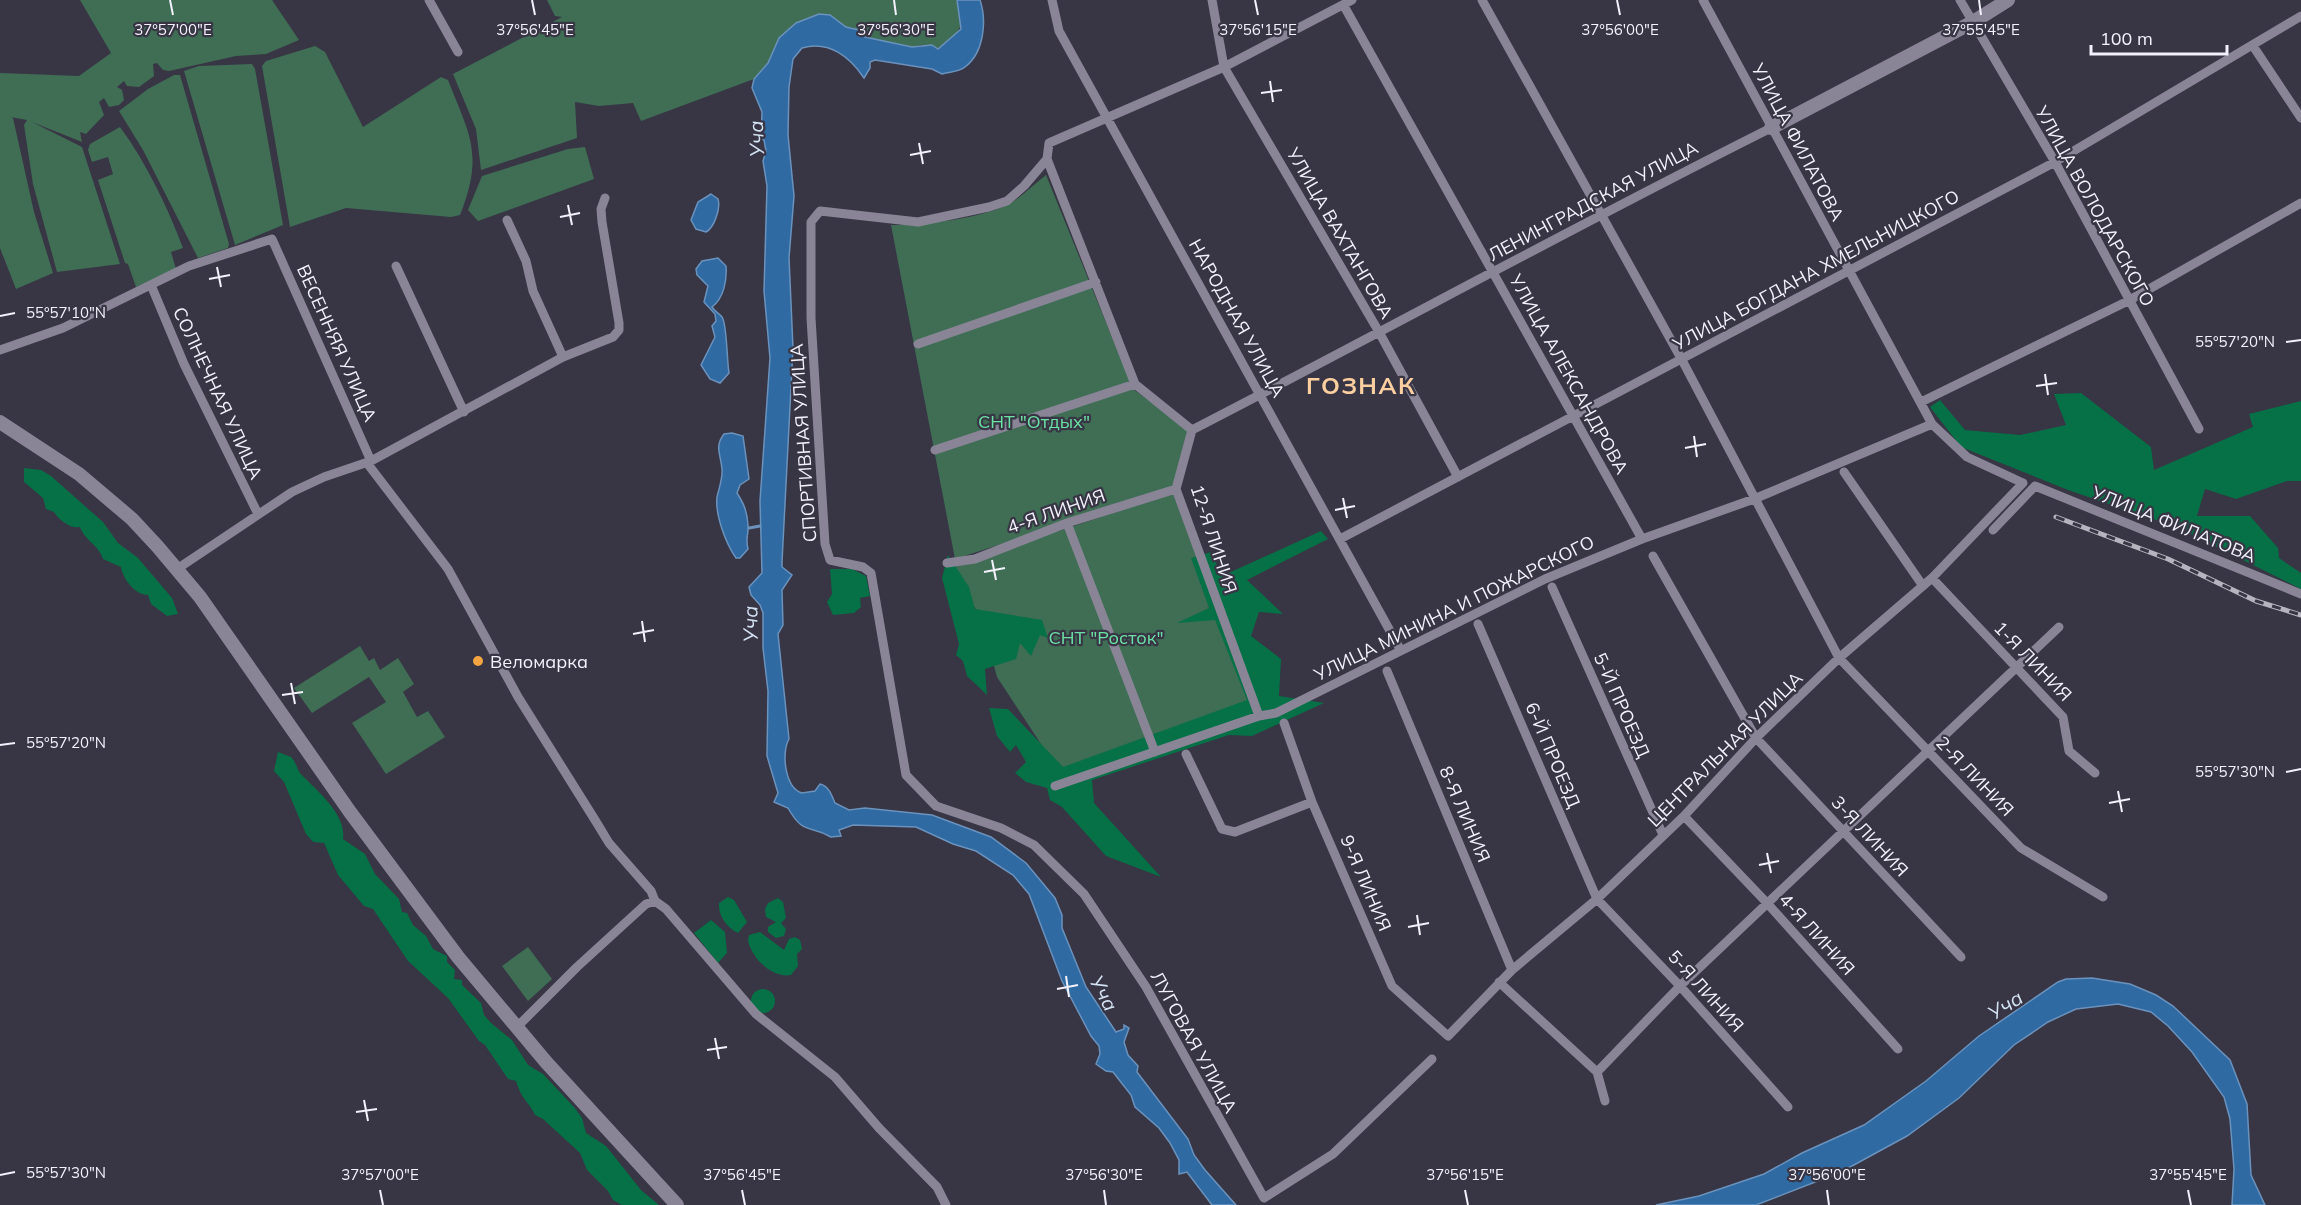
<svg xmlns="http://www.w3.org/2000/svg" width="2301" height="1205" viewBox="0 0 2301 1205" font-family="Mulish,sans-serif">
  <style>
    .green { fill: #3f6e55 }
    .forest { fill: #067046 }
    .water { fill: #306aa2; stroke: #6a92bd; stroke-width: 1.5 }
    .lines { fill: none; stroke-linecap: round; stroke-linejoin: round }
    .stream { stroke: #6a92bd; stroke-width: 3 }
    .street { stroke: #898597; stroke-width: 9 }
    .secondary { stroke: #898597; stroke-width: 14 }
    .rail-casing { stroke: #b6b4bf; stroke-width: 5 }
    .rail { stroke: #383544; stroke-width: 3; stroke-dasharray: 9; stroke-linecap: butt }
    .ticks { fill: none; stroke: #f3f1fb; stroke-width: 2 }
    .poi-dot { fill: #f3a542; stroke: #383544; stroke-width: 2 }
    .labels { text-anchor: middle; dominant-baseline: central; stroke-width: 4.5; stroke-linejoin: round; paint-order: stroke }
    .street-label { font-size: 18px; fill: #f3f1fb; stroke: #383544 }
    .park-label { font-size: 18px; fill: #6be2a5; stroke: #383544 }
    .poi-label { font-size: 18px; fill: #f3f1fb; stroke: #383544; text-anchor: start }
    .water-label { font-size: 20px; font-style: italic; fill: #d4e3f4; stroke: #383544 }
    .district-label { font-size: 24px; font-weight: bold; letter-spacing: 1.5px; fill: #fbcf9f; stroke: #383544 }
    .ticks-label { font-size: 15px; text-anchor: middle; fill: #f3f1fb; stroke: #383544; stroke-width: 4.5; stroke-linejoin: round; paint-order: stroke }
  </style>
  <rect width="100%" height="100%" fill="#383544"/>
  <!-- green -->
  <path class="green" d="M 80,0 L 272,0 L 299,40 L 266,54 L 236,56 L 169,71 L 163,70 L 157,63 L 153,64 L 154,76 L 139,87 L 127,86 L 124,81 L 117,87 L 122,90 L 124,100 L 119,105 L 109,107 L 104,98 L 99,102 L 104,115 L 86,134 L 80,132 L 82,142 L 32,122 L 82,147 L 120,264 L 57,272 L 33,184 L 24,125 L 27,120 L 10,117 L 13,118 L 34,212 L 53,273 L 16,289 L 0,248 L 0,73 L 79,76 L 111,53 Z
    M 547,0 L 957,0 C 968,30 957,32 938,49 L 922,45 L 912,47 L 865,37 L 854,28 L 846,27 L 836,19 L 819,14 L 796,23 L 779,38 L 768,63 L 754,79 L 641,121 L 633,103 L 599,106 L 575,102 L 577,138 L 481,170 L 476,129 L 453,74 L 562,17 L 555,16 Z
    M 315,46 L 325,52 L 363,127 L 441,77 L 448,80 C 470,136 484,154 460,215 L 451,217 L 346,208 L 290,227 L 262,66 L 266,61 Z
    M 252,64 L 255,69 L 283,225 L 235,245 L 184,71 L 199,66 Z
    M 174,75 L 180,75 L 229,244 L 228,248 L 198,258 L 143,150 L 119,111 L 148,89 Z
    M 120,127 C 147,164 167,206 183,248 L 171,252 L 176,269 L 136,287 L 128,264 L 125,263 L 98,180 L 113,174 L 108,157 L 92,162 L 88,150 L 90,144 Z
    M 585,147 L 594,179 L 478,221 L 468,210 L 482,176 L 568,149 Z
    M 1046,175 L 1133,389 L 1190,431 L 1175,488 L 955,559 L 891,225 C 922,225 981,219 1009,204 C 1022,197 1034,184 1046,175 Z
    M 1173,493 L 1252,707 L 1060,773 L 997,677 L 981,618 L 951,567 Z
    M 360,646 L 369,661 L 374,658 L 380,670 L 398,658 L 414,684 L 403,692 L 417,717 L 428,711 L 445,737 L 386,774 L 352,723 L 386,702 L 369,677 L 312,713 L 294,688 Z
    M 528,947 L 552,979 L 528,1001 L 502,966 Z"/>
  <!-- forest -->
  <path class="forest" d="M 2081,393 L 2151,447 L 2154,470 L 2253,427 L 2249,414 L 2301,401 L 2301,481 L 2287,481 L 2236,499 L 2205,489 L 2197,516 L 2250,516 L 2278,548 L 2279,558 L 2301,573 L 2301,589 L 2179,528 L 2068,490 L 1961,447 L 1930,407 L 1940,400 L 1965,430 L 2020,435 L 2066,425 L 2054,394 Z
    M 24,468 L 41,470 L 51,476 L 103,522 L 118,543 L 138,558 L 172,598 L 178,614 L 167,616 L 151,604 L 148,595 C 135,595 123,579 121,567 L 103,559 C 99,545 84,540 80,527 C 70,529 59,520 54,512 L 46,509 L 43,498 L 24,482 Z
    M 1321,531 L 1328,539 L 1247,580 L 1283,614 L 1259,612 L 1251,636 L 1281,659 L 1279,696 L 1324,703 L 1252,736 L 1229,735 L 1092,780 L 1094,803 L 1161,877 L 1106,856 L 1062,807 L 1050,800 L 1047,788 L 1026,782 L 1015,773 L 1026,762 L 1016,745 L 1010,752 L 997,736 L 989,708 L 1008,709 L 1063,767 L 1247,700 L 1215,620 L 1177,623 L 1209,608 L 1191,558 L 1211,552 L 1222,576 Z
    M 948,555 L 969,587 L 975,609 L 1042,620 L 1048,638 L 1040,635 L 1031,656 L 1020,643 L 1016,659 L 985,669 L 987,695 L 967,676 L 963,661 L 956,655 L 959,644 L 942,578 Z
    M 830,569 L 852,569 L 866,576 L 870,596 L 860,598 L 861,607 L 854,613 L 833,615 L 827,602 L 832,594 Z
    M 278,752 L 291,757 C 296,762 297,769 300,773 C 315,789 347,814 343,839 L 365,854 L 375,874 L 399,899 L 402,912 L 407,913 L 413,925 L 426,936 L 433,949 L 447,956 L 447,962 L 455,970 L 454,979 L 462,980 L 462,985 L 481,1003 L 484,1015 L 491,1023 L 512,1040 L 528,1065 L 543,1074 L 574,1107 L 582,1118 L 586,1133 L 606,1146 L 641,1190 L 659,1205 L 622,1205 L 613,1200 L 608,1191 L 587,1170 L 580,1153 L 543,1119 L 535,1115 C 528,1100 522,1101 516,1081 L 508,1079 L 485,1045 L 479,1041 L 448,998 L 408,961 L 373,909 L 364,906 L 338,875 L 324,843 L 313,842 L 306,834 L 284,782 L 274,771 Z
    M 728,897 L 734,900 L 747,922 L 738,933 C 727,928 718,916 719,903 Z
    M 778,898 L 783,902 L 786,918 L 781,923 L 786,929 L 784,936 L 776,938 L 768,932 L 768,927 L 776,922 L 766,917 L 765,909 L 768,903 Z
    M 711,920 L 725,932 L 727,953 L 718,963 L 694,933 Z
    M 760,932 L 784,950 L 789,939 L 795,937 L 800,940 L 802,949 L 797,954 L 798,966 L 791,975 C 773,979 751,958 748,940 L 749,935 Z
    M751 1001a12 12 0 1 1 24 0a12 12 0 1 1-24 0Z"/>
  <!-- water -->
  <path class="water" d="M 957,0 L 980,0 C 987,21 984,53 965,67 C 959,72 949,72 942,74 L 932,69 L 875,60 L 870,62 L 870,68 L 864,78 C 850,57 829,40 802,48 L 793,59 L 789,87 L 788,135 L 794,196 L 789,258 L 793,348 L 782,562 L 782,567 L 792,575 L 782,590 L 783,625 L 778,634 L 789,739 C 781,753 785,788 802,793 L 815,791 L 820,784 C 829,786 832,796 835,803 L 849,810 L 865,808 L 932,815 L 991,837 L 1026,863 L 1055,898 L 1062,915 L 1062,928 L 1086,987 L 1116,1032 L 1124,1029 L 1124,1025 L 1129,1028 L 1124,1042 L 1128,1055 L 1138,1066 L 1137,1072 L 1188,1139 L 1194,1155 L 1205,1170 L 1236,1205 L 1212,1205 L 1187,1172 L 1179,1174 L 1179,1160 L 1170,1143 L 1159,1128 L 1135,1107 L 1131,1095 L 1113,1072 L 1106,1071 L 1096,1064 L 1100,1054 L 1099,1046 L 1091,1036 L 1062,981 L 1029,894 L 1013,875 L 976,851 L 953,844 L 916,827 L 853,825 L 839,830 L 841,836 L 831,837 C 809,824 804,836 788,808 L 774,802 L 778,793 L 767,756 L 768,691 L 763,648 L 763,613 L 760,605 L 751,595 L 749,587 L 762,573 L 760,501 L 770,358 L 764,291 L 767,186 L 763,161 L 766,151 L 764,140 L 761,139 L 762,112 L 752,88 L 754,79 L 768,63 L 779,38 L 796,23 L 819,14 L 830,15 L 846,27 L 859,30 L 865,37 L 912,47 L 932,45 L 938,49 L 961,29 Z
    M 711,194 L 718,199 C 721,208 714,228 706,232 L 696,229 L 691,220 L 698,202 Z
    M 718,258 L 726,266 C 727,280 724,298 712,307 C 715,312 719,313 722,317 C 727,323 727,363 729,373 L 720,383 L 710,379 L 701,365 L 715,337 L 712,326 L 716,321 L 715,314 L 704,302 L 708,286 L 697,275 L 696,269 L 702,261 Z
    M 732,433 L 743,436 L 749,479 L 740,485 L 737,493 C 744,504 747,511 748,525 C 749,534 745,537 748,549 L 740,558 L 736,558 C 726,544 715,515 717,497 C 719,488 723,478 722,469 C 721,455 714,447 724,434 Z
    M 2092,978 L 2130,984 L 2156,995 L 2173,1006 L 2230,1060 L 2247,1104 L 2251,1175 L 2265,1205 L 2232,1205 L 2234,1169 L 2230,1119 L 2224,1097 L 2192,1052 L 2168,1026 L 2151,1012 L 2118,1004 L 2076,1009 L 2048,1022 L 2014,1045 L 1959,1098 L 1907,1136 L 1841,1172 L 1756,1205 L 1656,1205 L 1699,1196 L 1764,1174 L 1802,1153 L 1864,1125 L 1926,1081 L 1979,1036 L 2058,982 L 2066,979 Z"/>
  <g class="lines">
    <!-- stream -->
    <path class="stream" d="M 749,528 L 760,526"/>
    <!-- street -->
    <path class="street" d="M 429,0 L 458,52
      M 1052,0 L 1059,31 L 1400,649
      M 1212,0 L 1224,67 L 1379,332 L 1458,477
      M 1352,0 L 1224,67 L 1049,143 L 1047,159 L 1024,186 L 1007,201 L 989,207 L 918,222 L 820,211 L 811,222 L 811,318 L 825,544 L 830,560 L 863,567 L 871,573 L 906,775 L 936,806 L 1001,828 L 1034,845 L 1084,894 L 1146,987 L 1264,1198 L 1333,1154 L 1432,1059
      M 1482,0 L 1682,360 L 1839,658 L 2021,848 L 2103,897
      M 1960,0 L 2055,162 L 2199,429
      M 1344,6 L 1642,539
      M 2253,46 L 2301,118
      M 1047,159 L 1135,384 L 1192,430 L 1176,489 L 1259,716
      M 507,220 L 526,261 L 533,291 L 563,357
      M 396,266 L 464,412
      M 151,285 L 184,364 L 258,514
      M 918,344 L 1096,282
      M 0,350 L 63,328 L 189,266 L 272,239 L 371,461
      M 1921,402 L 2128,301 L 2301,203
      M 1192,430 C 1386,330 1577,225 1771,128
      M 935,450 L 1135,384
      M 367,463 L 448,569 L 518,697 L 595,820 L 609,843 L 651,891 L 655,901 L 666,909 L 756,1014 L 835,1077 L 879,1128 L 937,1187 L 946,1205
      M 1844,472 L 1923,586
      M 1067,523 L 1155,752
      M 1993,530 L 2035,486 L 2301,594
      M 1340,539 L 2055,162 L 2301,16
      M 1653,556 L 1756,738 L 1961,957
      M 947,563 L 975,559 L 1067,523 L 1176,489
      M 177,569 L 292,492 L 324,477 L 371,461 L 563,357 L 613,337 L 619,330 L 619,323 L 602,222 L 601,209 L 605,198
      M 1932,578 L 2063,717 L 2069,751 L 2095,773
      M 1552,587 L 1663,835
      M 1478,624 L 1597,899 L 1680,986 L 1788,1107
      M 1387,671 L 1512,970
      M 1284,723 L 1312,802 L 1392,986 L 1448,1036 L 1512,970 L 1597,899 L 1684,816 L 1756,738 L 1839,658 L 1932,578 L 2023,483 L 1967,457 L 1932,424 L 1703,0
      M 1186,754 L 1222,829 L 1235,832 L 1312,802
      M 1055,786 L 1259,716 L 1276,713 L 1545,579 L 1642,539 L 1754,499 L 1932,424
      M 1684,816 L 1767,903 L 1898,1049
      M 1499,982 L 1597,1072 L 1605,1101
      M 516,1028 L 577,967 L 646,904 L 655,901
      M 1597,1072 L 1680,986 L 2059,627"/>
    <!-- secondary -->
    <path class="secondary" d="M 1771,128 L 1973,22 L 2008,0
      M 0,422 L 79,474 L 132,519 L 158,547 L 200,597 L 350,812 L 458,957 L 546,1062 L 677,1205"/>
    <!-- rail casing -->
    <g class="rail-casing">
      <path id="rail" d="M 2056,517 L 2168,559 L 2256,601 L 2301,615"/>
    </g>
    <!-- rail -->
    <use href="#rail" class="rail"/>
  </g>
  <!-- ticks -->
  <path class="ticks" d="M 170,0 L 173,15M 532,0 L 535,15M 894,0 L 896,15M 1255,0 L 1258,15M 1617,0 L 1620,15M 1979,0 L 1981,15M 1270,81 L 1273,102M 1261,93 L 1282,90M 919,143 L 923,164M 910,155 L 931,151M 568,205 L 572,225M 560,217 L 580,213M 217,267 L 221,287M 209,279 L 230,275M 0,316 L 15,313M 2286,342 L 2301,340M 2045,374 L 2048,395M 2036,386 L 2057,383M 1694,436 L 1697,457M 1685,448 L 1706,444M 1343,498 L 1347,518M 1335,510 L 1355,506M 992,560 L 996,580M 984,572 L 1005,568M 642,621 L 645,642M 633,634 L 654,630M 291,683 L 295,704M 282,695 L 303,692M 0,745 L 15,743M 2286,772 L 2301,769M 2118,791 L 2122,812M 2109,803 L 2130,799M 1767,853 L 1771,873M 1759,865 L 1779,861M 1417,915 L 1420,935M 1408,927 L 1429,923M 1066,976 L 1069,997M 1057,989 L 1078,985M 715,1038 L 719,1059M 707,1050 L 727,1047M 364,1100 L 368,1121M 356,1112 L 377,1109M 0,1175 L 15,1172M 380,1190 L 383,1205M 742,1190 L 745,1205M 1104,1190 L 1106,1205M 1465,1190 L 1468,1205M 1827,1190 L 1829,1205M 2188,1190 L 2191,1205"/>
  <!-- markers -->
  <circle class="poi-dot" cx="478" cy="661" r="6"/>
  <g class="labels">
    <!-- street labels -->
    <g class="street-label">
      <text transform="translate(1798 142) rotate(62)">УЛИЦА ФИЛАТОВА</text>
      <text transform="translate(1593 201) rotate(-28)">ЛЕНИНГРАДСКАЯ УЛИЦА</text>
      <text transform="translate(2095 206) rotate(61)">УЛИЦА ВОЛОДАРСКОГО</text>
      <text transform="translate(1340 233) rotate(60)">УЛИЦА ВАХТАНГОВА</text>
      <text transform="translate(1816 270) rotate(-28)">УЛИЦА БОГДАНА ХМЕЛЬНИЦКОГО</text>
      <text transform="translate(1237 318) rotate(61)">НАРОДНАЯ УЛИЦА</text>
      <text transform="translate(337 343) rotate(66)">ВЕСЕННЯЯ УЛИЦА</text>
      <text transform="translate(1569 374) rotate(61)">УЛИЦА АЛЕКСАНДРОВА</text>
      <text transform="translate(218 393) rotate(65)">СОЛНЕЧНАЯ УЛИЦА</text>
      <text transform="translate(803 443) rotate(-94)">СПОРТИВНАЯ УЛИЦА</text>
      <text transform="translate(1056 511) rotate(-19)">4-Я ЛИНИЯ</text>
      <text transform="translate(2174 524) rotate(22)">УЛИЦА ФИЛАТОВА</text>
      <text transform="translate(1214 539) rotate(72)">12-Я ЛИНИЯ</text>
      <text transform="translate(1454 608) rotate(-26)">УЛИЦА МИНИНА И ПОЖАРСКОГО</text>
      <text transform="translate(2033 661) rotate(46)">1-Я ЛИНИЯ</text>
      <text transform="translate(1622 705) rotate(66)">5-Й ПРОЕЗД</text>
      <text transform="translate(1725 749) rotate(-45)">ЦЕНТРАЛЬНАЯ УЛИЦА</text>
      <text transform="translate(1553 755) rotate(67)">6-Й ПРОЕЗД</text>
      <text transform="translate(1975 776) rotate(46)">2-Я ЛИНИЯ</text>
      <text transform="translate(1465 814) rotate(67)">8-Я ЛИНИЯ</text>
      <text transform="translate(1870 836) rotate(47)">3-Я ЛИНИЯ</text>
      <text transform="translate(1366 883) rotate(67)">9-Я ЛИНИЯ</text>
      <text transform="translate(1817 934) rotate(48)">4-Я ЛИНИЯ</text>
      <text transform="translate(1706 991) rotate(48)">5-Я ЛИНИЯ</text>
      <text transform="translate(1194 1042) rotate(61)">ЛУГОВАЯ УЛИЦА</text>
    </g>
    <!-- park labels -->
    <g class="park-label">
      <text x="1034" y="421">СНТ "Отдых"</text>
      <text x="1106" y="637">СНТ "Росток"</text>
    </g>
    <!-- poi labels -->
    <g class="poi-label">
      <text x="490" y="661">Веломарка</text>
    </g>
    <!-- water labels -->
    <g class="water-label">
      <text transform="translate(756 139) rotate(-92)">Уча</text>
      <text transform="translate(750 624) rotate(-91)">Уча</text>
      <text transform="translate(1104 993) rotate(62)">Уча</text>
      <text transform="translate(2005 1005) rotate(-32)">Уча</text>
    </g>
    <!-- district labels -->
    <g class="district-label">
      <text x="1361" y="385">ГОЗНАК</text>
    </g>
  </g>
  <g class="ticks-label">
    <text x="173" y="35">37°57'00"E</text>
    <text x="535" y="35">37°56'45"E</text>
    <text x="896" y="35">37°56'30"E</text>
    <text x="1258" y="35">37°56'15"E</text>
    <text x="1981" y="35">37°55'45"E</text>
    <text x="1620" y="35">37°56'00"E</text>
    <text x="66" y="318">55°57'10"N</text>
    <text x="2235" y="347">55°57'20"N</text>
    <text x="66" y="748">55°57'20"N</text>
    <text x="2235" y="777">55°57'30"N</text>
    <text x="66" y="1178">55°57'30"N</text>
    <text x="380" y="1180">37°57'00"E</text>
    <text x="742" y="1180">37°56'45"E</text>
    <text x="1104" y="1180">37°56'30"E</text>
    <text x="1465" y="1180">37°56'15"E</text>
    <text x="1827" y="1180">37°56'00"E</text>
    <text x="2188" y="1180">37°55'45"E</text>
  </g>
  <!-- scale -->
  <path d="M2091 45v9h136v-9" fill="none" stroke="#f3f1fb" stroke-width="3"/>
  <text x="2100" y="45" font-size="18" fill="#f3f1fb" stroke="#383544" stroke-width="4.5" paint-order="stroke">100 m</text>
</svg>
